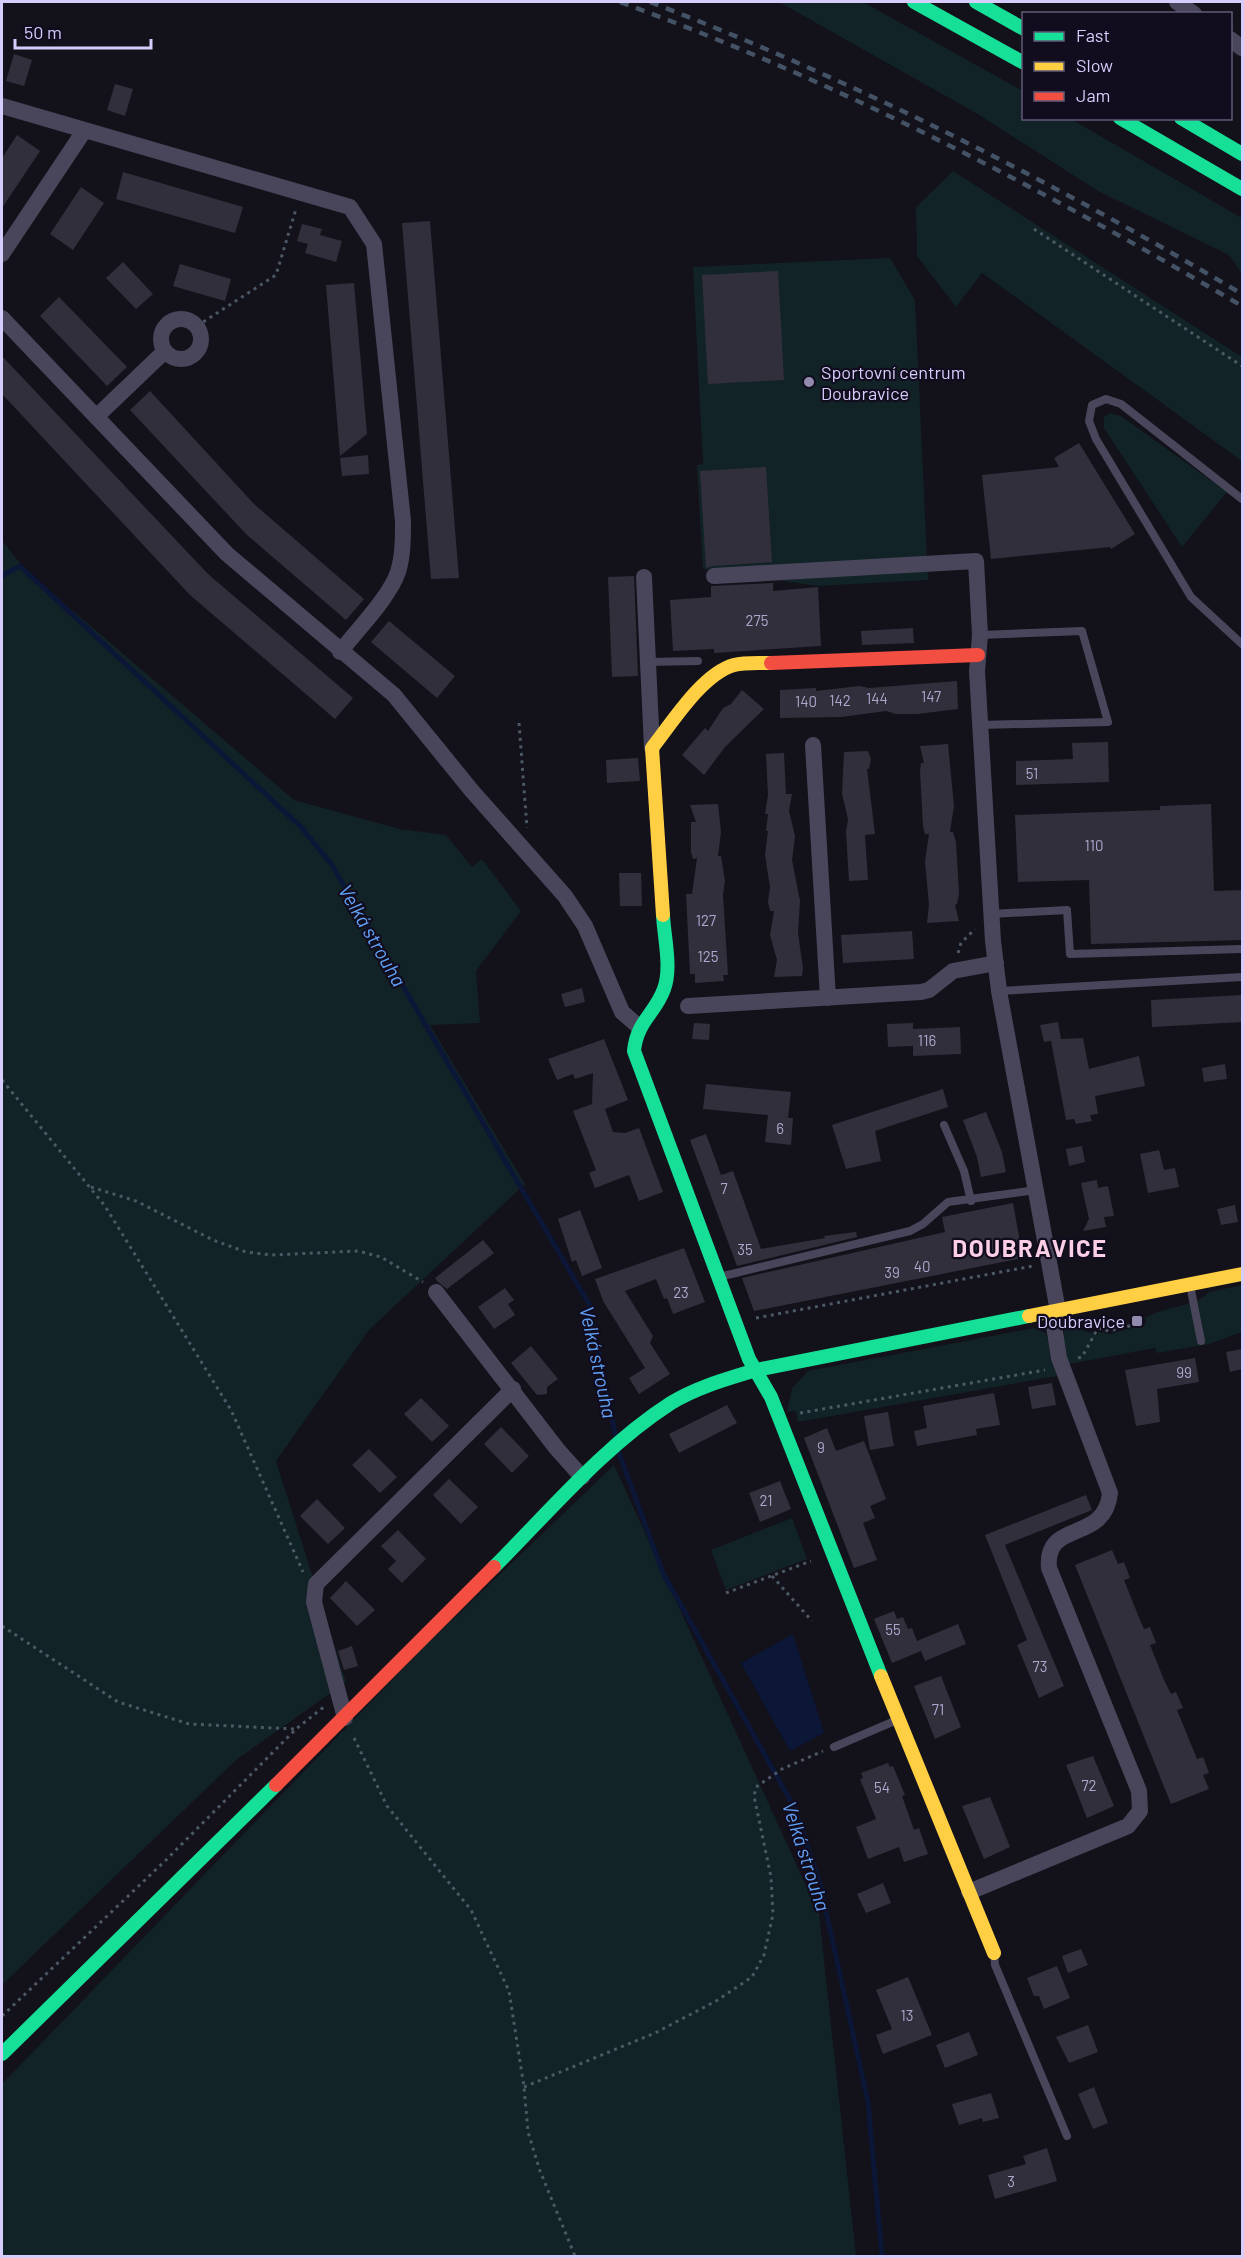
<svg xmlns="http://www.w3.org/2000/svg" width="1244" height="2258" viewBox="0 0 1244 2258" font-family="Barlow,sans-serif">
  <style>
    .green { fill: #112326 }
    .water { fill: #0c1637 }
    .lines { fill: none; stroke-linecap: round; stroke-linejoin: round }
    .stream { stroke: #0c1637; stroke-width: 5 }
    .building { fill: #322f3c }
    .path { stroke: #4d5866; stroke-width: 3; stroke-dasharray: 3 4.5; stroke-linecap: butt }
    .lane { stroke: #49465b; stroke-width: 8 }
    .street { stroke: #49465b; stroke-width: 16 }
    .fast { stroke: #16e098; stroke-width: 14 }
    .slow { stroke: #ffcf43; stroke-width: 14 }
    .jam { stroke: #f24e42; stroke-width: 14 }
    .rail { stroke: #435264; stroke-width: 4.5; stroke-dasharray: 9 8; stroke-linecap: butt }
    .poi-dot { fill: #928bae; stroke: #120d1e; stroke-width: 2 }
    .labels { text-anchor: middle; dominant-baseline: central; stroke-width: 4.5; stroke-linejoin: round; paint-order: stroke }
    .number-label { font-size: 15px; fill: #aea6cd }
    .poi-label { font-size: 18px; fill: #d7cdfd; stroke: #120d1e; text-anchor: start }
    .water-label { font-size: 20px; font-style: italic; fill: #60a1f8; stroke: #120d1e }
    .district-label { font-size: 24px; font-weight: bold; letter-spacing: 1.5px; fill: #fdcfe7; stroke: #120d1e }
  </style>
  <rect width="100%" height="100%" fill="#13111a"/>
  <!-- green -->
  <path class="green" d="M 779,2 L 863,2 L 1023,91 L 1024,118 L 1071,119 L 1242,218 L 1242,274 L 1229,255 L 1098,191 L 976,113 Z
    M 953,171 L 1242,357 L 1242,461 L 982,273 L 956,307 L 917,256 L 916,207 Z
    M 890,258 L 915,300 L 928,580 L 817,586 L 703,569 L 697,465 L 703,464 L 693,267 Z
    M 1110,413 L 1121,416 L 1227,492 L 1182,547 L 1104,428 L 1104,417 Z
    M 2,540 L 24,569 L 294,800 L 400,829 L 446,835 L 472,867 L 482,859 L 521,911 L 476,971 L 480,1023 L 430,1025 L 525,1184 L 369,1330 L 276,1461 L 346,1682 L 236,1760 L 2,1985 Z
    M 1242,1285 L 1242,1332 L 1209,1344 L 1157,1353 L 1155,1348 L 1069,1364 C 1063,1353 1060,1335 1067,1324 L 1084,1322 L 1082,1330 L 1097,1335 L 1099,1332 L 1110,1334 L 1146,1324 L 1145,1318 C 1164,1306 1194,1308 1209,1292 Z
    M 1034,1328 L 1046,1333 L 1057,1376 L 798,1422 L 796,1411 L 787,1412 L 792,1388 L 808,1371 Z
    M 614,1465 L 819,1914 L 856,2256 L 2,2256 L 2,2084 L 424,1647 Z
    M 792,1518 L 807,1559 L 726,1590 L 711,1550 Z"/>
  <!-- water -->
  <path class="water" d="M 793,1634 L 824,1733 L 790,1751 L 741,1663 Z"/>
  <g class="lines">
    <!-- stream -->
    <path class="stream" d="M 2,576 L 20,566 L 301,827 L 332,865 L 589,1304 L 616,1438
      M 619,1453 L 663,1573 L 794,1807 L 820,1884 L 868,2102 L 882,2256"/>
  </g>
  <!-- building -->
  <path class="building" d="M 14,54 L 32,60 L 24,86 L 6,81 Z
    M 115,84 L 133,89 L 125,116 L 107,110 Z
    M 17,135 L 40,151 L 2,208 L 2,158 Z
    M 123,172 L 243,207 L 235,233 L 116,199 Z
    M 81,187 L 104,203 L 73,250 L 50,234 Z
    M 430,221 L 459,578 L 431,579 L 402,223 Z
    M 302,224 L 322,229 L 320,235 L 342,241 L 336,262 L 305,253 L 308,244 L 297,241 Z
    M 123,262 L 153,294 L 136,309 L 106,278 Z
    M 180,264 L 231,279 L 225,301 L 173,286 Z
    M 778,271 L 784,380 L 708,384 L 702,275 Z
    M 354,283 L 367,434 L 340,456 L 326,285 Z
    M 59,297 L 127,367 L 107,386 L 40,316 Z
    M 2,356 L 208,574 L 353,698 L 335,719 L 190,595 L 2,394 Z
    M 150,391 L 254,504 L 364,599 L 346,620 L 247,535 L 130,410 Z
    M 1079,443 L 1135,534 L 1111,549 L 1110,547 L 991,559 L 982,475 L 1059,467 L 1054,458 Z
    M 368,455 L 369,474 L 342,476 L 340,458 Z
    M 766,467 L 772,562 L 713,566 L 706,568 L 700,471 Z
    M 634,576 L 638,676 L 612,677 L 608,577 Z
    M 773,583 L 773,591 L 818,587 L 821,646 L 714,653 L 714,649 L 673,651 L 670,600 L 711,597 L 711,586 Z
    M 389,621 L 455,676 L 437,698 L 371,642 Z
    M 913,628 L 914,643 L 862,645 L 861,631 Z
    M 957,681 L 958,709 L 917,714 L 896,714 L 886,711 L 841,717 L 780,718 L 780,690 L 816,688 L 816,691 L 859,686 L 869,688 Z
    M 742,690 L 764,709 L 725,747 L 704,775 L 682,755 L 705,728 L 708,731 L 723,708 L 731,704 Z
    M 1108,742 L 1109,782 L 1016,785 L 1016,761 L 1073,759 L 1072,743 Z
    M 948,744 L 954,806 L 950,832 L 953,832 L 956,842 L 959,894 L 957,904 L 955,905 L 959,921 L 927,923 L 929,905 L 925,861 L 929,834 L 925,834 L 923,826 L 920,771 L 921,763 L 924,763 L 920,746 Z
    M 868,751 L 871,759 L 869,769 L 867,769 L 875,834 L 865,835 L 868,880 L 849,881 L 846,832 L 848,819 L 842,794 L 844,752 Z
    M 784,753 L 786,794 L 792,794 L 789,811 L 795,836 L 792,860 L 800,901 L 798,933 L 803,968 L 802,976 L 774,977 L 777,960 L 770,935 L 774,911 L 770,911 L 768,902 L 770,887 L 765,855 L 768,831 L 766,831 L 768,814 L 765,814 L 768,795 L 766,754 Z
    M 638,758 L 640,781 L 607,783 L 606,760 Z
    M 718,804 L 721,832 L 718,856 L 721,856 L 725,881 L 723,895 L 728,975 L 723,975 L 724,981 L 695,983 L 695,974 L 690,974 L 686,894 L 692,894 L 697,858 L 693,859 L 691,852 L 691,822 L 696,822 L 690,805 Z
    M 1211,804 L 1214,891 L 1242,890 L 1242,940 L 1091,944 L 1089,880 L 1018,882 L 1015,815 L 1160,810 L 1160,806 Z
    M 619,873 L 641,873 L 642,906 L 620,906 Z
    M 912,931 L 914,959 L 843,963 L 841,935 Z
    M 582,988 L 585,1002 L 565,1007 L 561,994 Z
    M 1242,995 L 1242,1022 L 1152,1027 L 1151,1000 Z
    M 1058,1022 L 1061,1039 L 1083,1038 L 1089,1069 L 1139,1056 L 1145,1086 L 1095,1096 L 1098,1114 L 1090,1115 L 1092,1121 L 1076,1124 L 1074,1119 L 1066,1120 L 1051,1041 L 1044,1042 L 1040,1025 Z
    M 694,1023 L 710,1024 L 709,1040 L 692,1039 Z
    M 913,1023 L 913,1029 L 960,1027 L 961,1054 L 913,1056 L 913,1046 L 888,1047 L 887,1024 Z
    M 604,1039 L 628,1100 L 605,1109 L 613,1132 L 625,1133 L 639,1128 L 663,1192 L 639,1201 L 629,1175 L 595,1188 L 589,1173 L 596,1170 L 573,1111 L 592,1104 L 593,1073 L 575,1079 L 573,1074 L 557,1080 L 548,1059 Z
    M 1225,1064 L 1227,1079 L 1204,1082 L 1202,1068 Z
    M 706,1084 L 791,1092 L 788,1118 L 793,1118 L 791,1145 L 765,1142 L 768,1115 L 703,1109 Z
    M 943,1089 L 948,1107 L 875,1131 L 881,1161 L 846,1169 L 832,1125 Z
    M 986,1112 L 1002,1152 L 1006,1172 L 981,1177 L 977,1157 L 963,1120 Z
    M 706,1134 L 721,1175 L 733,1171 L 761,1249 L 825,1238 L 824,1236 L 856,1232 L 857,1237 L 737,1266 L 690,1140 Z
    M 1082,1146 L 1085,1162 L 1069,1166 L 1066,1149 Z
    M 1159,1150 L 1164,1170 L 1175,1168 L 1179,1187 L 1148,1193 L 1140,1154 Z
    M 1097,1180 L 1098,1188 L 1108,1186 L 1114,1216 L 1104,1217 L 1106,1227 L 1083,1231 L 1089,1219 L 1081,1183 Z
    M 1013,1203 L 1023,1258 L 754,1311 L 742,1278 L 945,1232 L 942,1217 Z
    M 1235,1205 L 1238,1222 L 1221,1225 L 1217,1209 Z
    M 580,1210 L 602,1268 L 582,1276 L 576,1260 L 572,1262 L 558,1219 Z
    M 483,1240 L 494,1253 L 447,1289 L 438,1282 L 435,1278 Z
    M 684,1248 L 705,1302 L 673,1314 L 667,1298 L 664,1299 L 656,1279 L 625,1291 L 653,1336 L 650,1343 L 670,1374 L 639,1394 L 629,1378 L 645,1368 L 603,1301 L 595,1279 Z
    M 505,1288 L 514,1300 L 508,1304 L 515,1315 L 494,1329 L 478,1307 Z
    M 531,1346 L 558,1379 L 547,1387 L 547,1394 L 537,1395 L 511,1363 Z
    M 1242,1349 L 1242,1369 L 1230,1372 L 1226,1352 Z
    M 1195,1358 L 1199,1382 L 1157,1389 L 1160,1422 L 1136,1426 L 1125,1370 Z
    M 1052,1383 L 1056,1405 L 1032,1409 L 1028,1387 Z
    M 994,1393 L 1000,1425 L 976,1429 L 977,1435 L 917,1446 L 914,1431 L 927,1428 L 923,1406 Z
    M 421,1398 L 449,1426 L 432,1442 L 404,1414 Z
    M 727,1405 L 737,1423 L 679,1453 L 669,1434 Z
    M 888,1412 L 894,1446 L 870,1450 L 864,1416 Z
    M 501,1427 L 529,1456 L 512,1473 L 484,1444 Z
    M 827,1428 L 836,1451 L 864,1441 L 886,1499 L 870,1506 L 875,1518 L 863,1523 L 877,1560 L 854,1568 L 804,1438 Z
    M 369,1449 L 397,1477 L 380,1493 L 352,1465 Z
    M 449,1479 L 478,1507 L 461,1524 L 433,1495 Z
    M 780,1481 L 791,1509 L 760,1522 L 749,1493 Z
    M 1086,1495 L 1092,1510 L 1005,1545 L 1064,1686 L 1039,1698 L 1017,1645 L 1027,1640 L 985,1535 Z
    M 317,1499 L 345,1528 L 328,1544 L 300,1516 Z
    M 398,1530 L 426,1559 L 402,1583 L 388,1569 L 396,1561 L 381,1546 Z
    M 1112,1550 L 1118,1564 L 1124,1562 L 1130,1578 L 1124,1580 L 1138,1615 L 1144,1629 L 1150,1627 L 1156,1643 L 1150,1645 L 1164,1680 L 1171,1694 L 1176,1692 L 1183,1708 L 1177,1710 L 1197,1759 L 1203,1757 L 1209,1773 L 1203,1775 L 1209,1789 L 1171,1804 L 1075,1565 Z
    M 346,1581 L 375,1610 L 357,1626 L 330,1598 Z
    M 894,1611 L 897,1619 L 903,1617 L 908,1629 L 912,1628 L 917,1641 L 958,1624 L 966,1644 L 925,1661 L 921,1651 L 892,1663 L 874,1619 Z
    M 352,1646 L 358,1666 L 344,1670 L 338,1651 Z
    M 941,1676 L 961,1727 L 935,1739 L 914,1686 Z
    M 1093,1756 L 1114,1806 L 1087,1818 L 1066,1765 Z
    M 888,1763 L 890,1767 L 893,1766 L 905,1795 L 902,1796 L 914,1830 L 919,1828 L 928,1854 L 904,1862 L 899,1847 L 868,1859 L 856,1827 L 876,1819 L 860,1779 L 863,1778 L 861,1773 Z
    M 990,1797 L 1010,1847 L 984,1859 L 962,1806 Z
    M 883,1883 L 891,1903 L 866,1913 L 857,1894 Z
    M 1081,1949 L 1088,1965 L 1068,1973 L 1062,1956 Z
    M 1057,1966 L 1070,1998 L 1044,2009 L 1039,1996 L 1034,1996 L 1027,1978 Z
    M 908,1977 L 932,2035 L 883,2054 L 876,2035 L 892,2029 L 876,1990 Z
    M 1088,2025 L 1098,2052 L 1069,2063 L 1056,2037 Z
    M 969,2032 L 978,2055 L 945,2068 L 936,2045 Z
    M 1094,2087 L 1108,2123 L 1093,2129 L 1078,2094 Z
    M 991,2093 L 999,2118 L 983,2122 L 982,2118 L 959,2125 L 952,2104 Z
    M 1047,2148 L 1057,2181 L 995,2199 L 988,2175 L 1026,2164 L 1023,2156 Z"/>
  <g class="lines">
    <!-- path -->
    <path class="path" d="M 1034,229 L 1242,366
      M 197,326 L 276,275 L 296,209
      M 519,723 L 527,828
      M 958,953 L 961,943 L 975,929
      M 2,1080 L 105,1206 L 231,1410 L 303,1572
      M 91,1187 L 136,1201 L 213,1240 L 246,1252 L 272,1255 L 358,1251 L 381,1257 L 423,1282
      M 756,1318 L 1033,1266
      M 1091,1326 L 1109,1331 L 1141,1323
      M 1078,1358 L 1082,1357 L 1098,1328
      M 800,1413 L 1045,1370
      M 772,1576 L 812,1621
      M 726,1593 L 811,1561
      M 2,1626 L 118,1702 L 189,1724 L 295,1729
      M 354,1738 L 387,1806 L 471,1910 L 509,1991 L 524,2087 L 528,2132 L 540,2171 L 575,2256
      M 2,2016 L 166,1860 L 296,1729 L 325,1706
      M 524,2087 L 655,2033 L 716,2001 L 752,1977 L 764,1955 L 773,1914 L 771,1877 L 754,1796 L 756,1787 L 782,1769 L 823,1751"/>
    <!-- lane -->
    <path class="lane" d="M 1242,499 L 1121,404 L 1106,399 L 1092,405 L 1089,421 L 1096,439 L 1191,597 L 1242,644
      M 980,635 L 1082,631 L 1108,722 L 980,725
      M 648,662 L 698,661
      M 991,914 L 1067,910 L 1070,954 L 1242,949
      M 999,991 L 1242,977
      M 944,1125 L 964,1171 L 971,1201
      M 719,1277 L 910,1231 L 923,1224 L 948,1202 L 1036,1190
      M 1190,1285 L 1201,1341
      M 834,1747 L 897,1720
      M 994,1953 L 995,1965 L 1067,2136"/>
    <!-- street -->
    <path class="street" d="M 1177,2 L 1194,14
      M 1230,39 L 1242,48
      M 2,106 L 350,207 L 374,244 L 403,521 C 403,538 403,556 398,572 C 389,598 357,630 340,652
      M 2,254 L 84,131
      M 2,318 L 227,554 L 394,695 L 472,791 L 565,896 L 585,926 L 622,1012 L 638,1026
      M161 339a20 20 0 1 1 40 0a20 20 0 1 1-40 0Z
      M 96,417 L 165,351
      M 714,576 L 976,561 L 980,635 L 977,671 L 993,941 L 999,991 L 1058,1311
      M 644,577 L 652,748
      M 813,745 L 828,998
      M 688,1006 L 921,992 L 929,990 L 953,971 L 996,963
      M 436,1292 L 557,1449 L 582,1477
      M 345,1718 L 314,1602 L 316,1584 L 513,1389
      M 969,1892 L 1128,1826 L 1140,1811 L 1139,1791 L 1049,1568 C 1044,1519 1105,1544 1110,1493 L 1059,1358 L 1052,1313"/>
    <!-- fast -->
    <path class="fast" d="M 914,2 L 1024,63
      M 976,2 L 1024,29
      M 1120,118 L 1242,189
      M 1181,118 L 1242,154
      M 663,915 C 664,937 672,968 664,989 C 655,1014 637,1021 634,1051 L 749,1359 L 771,1397 L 881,1676
      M 494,1567 C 550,1511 604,1446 671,1403 C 697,1387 727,1379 756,1370 L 1029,1316
      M 2,2054 L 276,1785"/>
    <!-- slow -->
    <path class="slow" d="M 663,915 L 652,748 C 672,723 702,674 734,665 C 745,662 760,663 771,663
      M 1029,1316 L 1242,1274
      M 881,1676 L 994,1953"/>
    <!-- jam -->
    <path class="jam" d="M 771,663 L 978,655
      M 276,1785 L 494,1567"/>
    <!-- rail -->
    <path class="rail" d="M 620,2 C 837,81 1043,189 1242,306
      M 650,2 C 856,81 1052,181 1242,294"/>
  </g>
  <!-- markers -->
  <g class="poi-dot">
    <circle cx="809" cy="382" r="6"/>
    <rect x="1131" y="1315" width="12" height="12" rx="3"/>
  </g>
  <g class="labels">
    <!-- number labels -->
    <g class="number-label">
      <text x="757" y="620">275</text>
      <text x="931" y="696">147</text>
      <text x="877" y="698">144</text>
      <text x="840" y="700">142</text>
      <text x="806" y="701">140</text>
      <text x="1032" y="773">51</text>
      <text x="1094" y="845">110</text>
      <text x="706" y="920">127</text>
      <text x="708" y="956">125</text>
      <text x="927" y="1040">116</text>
      <text x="780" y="1128">6</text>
      <text x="724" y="1188">7</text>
      <text x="745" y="1249">35</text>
      <text x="922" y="1266">40</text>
      <text x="892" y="1272">39</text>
      <text x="681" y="1292">23</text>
      <text x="1184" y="1372">99</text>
      <text x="821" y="1447">9</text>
      <text x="766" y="1500">21</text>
      <text x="893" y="1629">55</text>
      <text x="1040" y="1666">73</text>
      <text x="938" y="1709">71</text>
      <text x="1089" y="1785">72</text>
      <text x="882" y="1787">54</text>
      <text x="907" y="2015">13</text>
      <text x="1011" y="2181">3</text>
    </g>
    <!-- poi labels -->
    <g class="poi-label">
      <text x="821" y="372">Sportovní centrum<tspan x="821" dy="21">Doubravice</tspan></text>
      <text x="1125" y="1321" text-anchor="end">Doubravice</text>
    </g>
    <!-- water labels -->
    <g class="water-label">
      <text transform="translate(373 935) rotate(60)">Velká strouha</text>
      <text transform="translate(599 1362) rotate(78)">Velká strouha</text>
      <text transform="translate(807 1856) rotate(72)">Velká strouha</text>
    </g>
    <!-- district labels -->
    <g class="district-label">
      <text x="1030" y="1247">DOUBRAVICE</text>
    </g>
  </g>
  <!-- border -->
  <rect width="1244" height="2258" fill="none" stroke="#d7cdfd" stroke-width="6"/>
  <!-- legend -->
  <rect x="1022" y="12" width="210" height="108" fill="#120d1e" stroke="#615a77" stroke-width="1.5"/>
  <rect x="1034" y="32" width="30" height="9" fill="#16e098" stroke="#615a77" stroke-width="1.5"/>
  <text x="1076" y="42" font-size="18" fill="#d7cdfd">Fast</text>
  <rect x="1034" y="62" width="30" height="9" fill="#ffcf43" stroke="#615a77" stroke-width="1.5"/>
  <text x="1076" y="72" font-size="18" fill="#d7cdfd">Slow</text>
  <rect x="1034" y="92" width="30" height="9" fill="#f24e42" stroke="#615a77" stroke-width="1.5"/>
  <text x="1076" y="102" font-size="18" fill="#d7cdfd">Jam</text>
  <!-- scale -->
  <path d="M15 39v9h136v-9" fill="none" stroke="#d7cdfd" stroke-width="3"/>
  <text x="24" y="39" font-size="18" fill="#d7cdfd" stroke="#120d1e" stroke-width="4.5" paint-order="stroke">50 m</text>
</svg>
